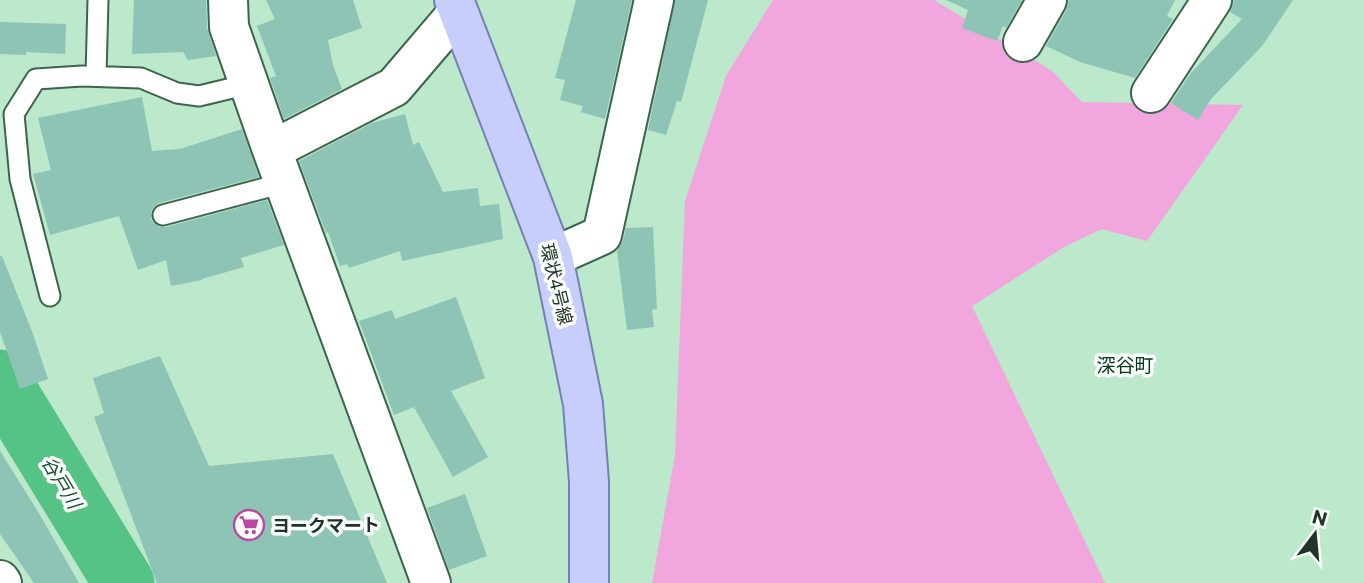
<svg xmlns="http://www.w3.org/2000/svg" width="1364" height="583" viewBox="0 0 1364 583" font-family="Commissioner,'Noto Sans JP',sans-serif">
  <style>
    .green { fill: #f1a6dd }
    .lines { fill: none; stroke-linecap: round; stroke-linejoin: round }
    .river { stroke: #55c286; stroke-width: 61 }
    .building { fill: #8dc4b5 }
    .lane-casing { stroke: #3d654d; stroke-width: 23 }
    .street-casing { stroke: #3d654d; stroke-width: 42 }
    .primary-casing { stroke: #7482b0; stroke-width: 42 }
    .lane { stroke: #fff; stroke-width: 19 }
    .street { stroke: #fff; stroke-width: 38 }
    .primary { stroke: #c7cefb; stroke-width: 38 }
    .labels { text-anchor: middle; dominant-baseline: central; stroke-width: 7; stroke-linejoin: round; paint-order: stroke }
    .street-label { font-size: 18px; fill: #213227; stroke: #f9fefb }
    .poi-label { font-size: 18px; font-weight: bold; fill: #213227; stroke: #f9fefb; text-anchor: start }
    .neighbourhood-label { font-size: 19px; fill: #09331e; stroke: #f9fefb }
    .water-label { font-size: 19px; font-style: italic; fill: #204c33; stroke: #f9fefb }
  </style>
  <rect width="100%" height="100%" fill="#bce8cc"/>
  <!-- green -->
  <path class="green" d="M 773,0 L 934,0 L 1052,71 L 1082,102 L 1243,105 L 1147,241 L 1102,229 L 1064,247 L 972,306 L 1105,583 L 652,583 L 675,455 L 685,201 L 726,76 Z"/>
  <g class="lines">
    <!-- river -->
    <path class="river" d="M 0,380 L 124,583"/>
  </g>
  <!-- building -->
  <path class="building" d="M 134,0 L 206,0 L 207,28 L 216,56 L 188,60 L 183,52 L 132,54 Z
    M 266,0 L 353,0 L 362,28 L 328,40 L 333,65 L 342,89 L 284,119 L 270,78 L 276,76 L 257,26 L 275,19 Z
    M 576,0 L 632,0 L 605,119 L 581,112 L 583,106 L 560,100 L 565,80 L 555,78 Z
    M 675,0 L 708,0 L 681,102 L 677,101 L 666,135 L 648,130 Z
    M 946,0 L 1022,0 L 1006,28 L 1003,26 L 997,41 L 962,28 L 968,10 Z
    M 1069,0 L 1175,0 L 1167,16 L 1173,19 L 1135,78 L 1080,62 L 1046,46 L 1066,11 Z
    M 1234,0 L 1293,0 L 1262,46 L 1211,99 L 1198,120 L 1171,103 L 1190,74 L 1242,19 L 1230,12 Z
    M 0,22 L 66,24 L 65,54 L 26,52 L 26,55 L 0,54 Z
    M 142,97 L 152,151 L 180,149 L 242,129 L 259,177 L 159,203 L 154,207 L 151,212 L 151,219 L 154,223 L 159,227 L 166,227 L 267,200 L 284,245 L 241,258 L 244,267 L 202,279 L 202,280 L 171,286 L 166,260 L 138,270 L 119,216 L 50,235 L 33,174 L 51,170 L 38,118 Z
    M 405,114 L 413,145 L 419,142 L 443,192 L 478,188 L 480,206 L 499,204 L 503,239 L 402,261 L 400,251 L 349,268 L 347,264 L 340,266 L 328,232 L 326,233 L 299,161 L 372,123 Z
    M 653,227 L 657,309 L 652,310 L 654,327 L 627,330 L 617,251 L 623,240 L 626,228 Z
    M 0,256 L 2,256 L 33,334 L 48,379 L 20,389 L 0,332 Z
    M 456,297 L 485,378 L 451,391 L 488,457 L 453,477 L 414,407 L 394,415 L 359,321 L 392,310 L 395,319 Z
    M 160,356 L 209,466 L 333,454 L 387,583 L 157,583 L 94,417 L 104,413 L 93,378 Z
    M 0,451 L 40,515 L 79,583 L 34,583 L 0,534 Z
    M 465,494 L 487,556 L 449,570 L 427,508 Z"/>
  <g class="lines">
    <!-- lane casing -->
    <g class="lane-casing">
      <path id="lane" d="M 96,76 L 98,0
        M 163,215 L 284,183
        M 50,296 L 20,179 L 14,114 L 36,79 L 82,76 L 141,78 L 177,93 L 199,96 L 249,84"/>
    </g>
    <!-- street casing -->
    <g class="street-casing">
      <path id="street" d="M 228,0 L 229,27 L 272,150 L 431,583
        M 1023,42 L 1047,0
        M 1151,93 L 1212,0
        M 272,150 L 394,87 L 458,12
        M 553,257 L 602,235 L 654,0
        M 0,580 L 2,583"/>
    </g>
    <!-- primary casing -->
    <g class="primary-casing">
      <path id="primary" d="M 454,0 L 553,257 L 583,404 L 589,482 L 589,583"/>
    </g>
    <!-- lane -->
    <use href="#lane" class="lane"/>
    <!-- street -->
    <use href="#street" class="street"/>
    <!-- primary -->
    <use href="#primary" class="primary"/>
  </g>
  <!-- icons -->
  <defs>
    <g id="supermarket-ring" transform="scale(1.575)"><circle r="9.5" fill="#f9fefb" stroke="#ba47a2" stroke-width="1.5"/><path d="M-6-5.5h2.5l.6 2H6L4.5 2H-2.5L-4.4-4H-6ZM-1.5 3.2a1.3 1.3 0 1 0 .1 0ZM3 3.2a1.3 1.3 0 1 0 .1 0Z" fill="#ba47a2"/></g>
  </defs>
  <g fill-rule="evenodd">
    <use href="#supermarket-ring" x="249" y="525"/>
  </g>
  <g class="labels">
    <!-- street labels -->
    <g class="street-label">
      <text transform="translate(557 284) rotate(76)">環状4号線</text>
    </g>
    <!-- poi labels -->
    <g class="poi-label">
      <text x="272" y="525">ヨークマート</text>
    </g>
    <!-- neighbourhood labels -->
    <g class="neighbourhood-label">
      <text x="1125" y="364">深谷町</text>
    </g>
    <!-- water labels -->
    <g class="water-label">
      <text transform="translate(62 482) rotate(59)">谷戸川</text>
    </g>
  </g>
  <!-- north arrow -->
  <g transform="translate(1315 534) rotate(16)" stroke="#f9fefb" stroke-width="5" paint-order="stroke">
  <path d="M0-5L12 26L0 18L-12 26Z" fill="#213227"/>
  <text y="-10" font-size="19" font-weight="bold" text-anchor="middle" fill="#213227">N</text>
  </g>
</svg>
